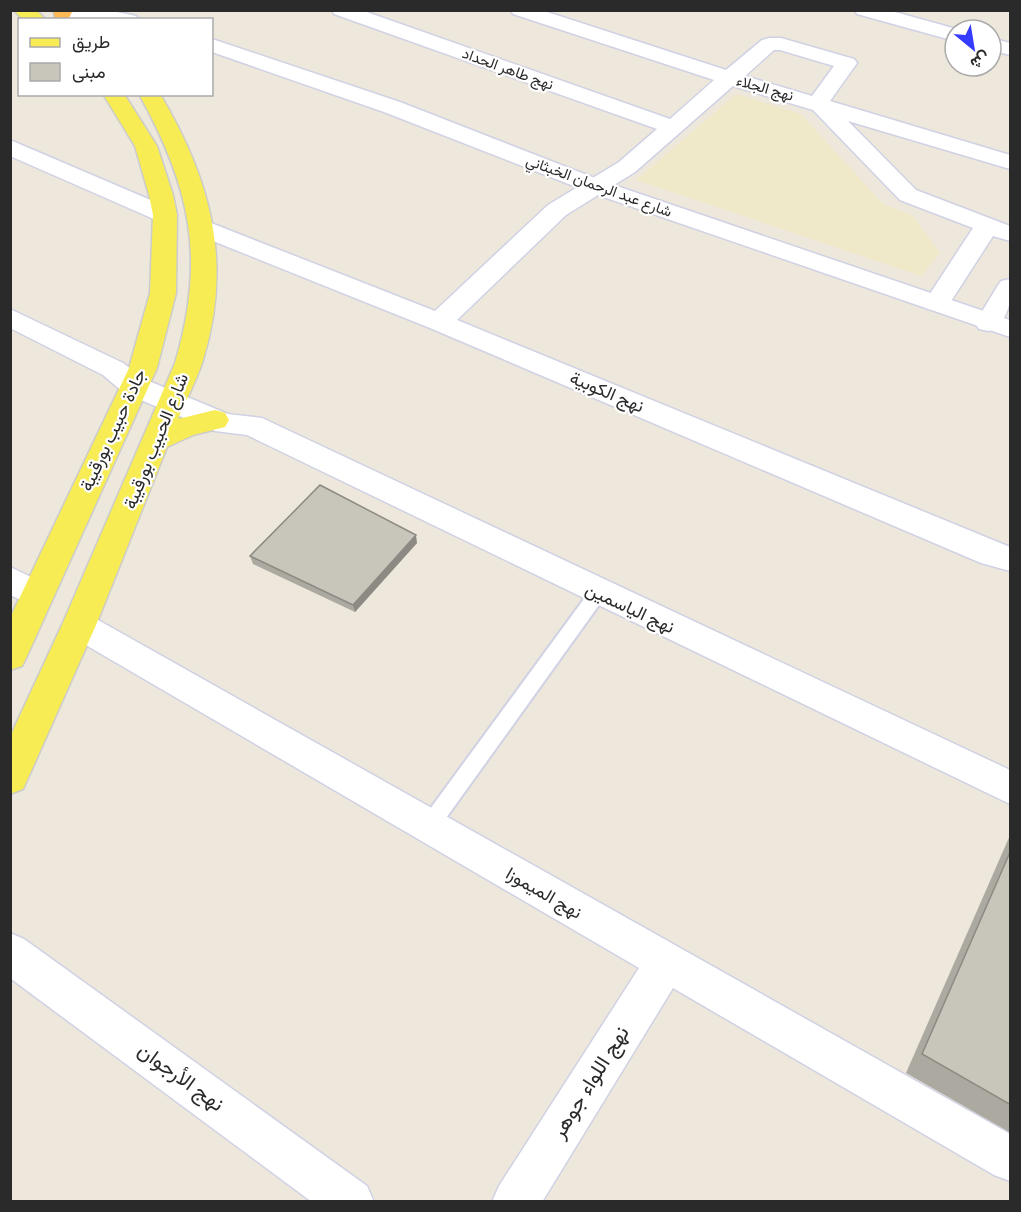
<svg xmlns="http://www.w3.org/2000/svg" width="1021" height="1212" viewBox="0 0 1021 1212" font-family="'Fira Sans Condensed',Vazirmatn,sans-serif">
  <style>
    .education { fill: #f0e9c9 }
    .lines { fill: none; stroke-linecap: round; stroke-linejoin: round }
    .lane-casing { stroke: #d0d1e4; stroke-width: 4 }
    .street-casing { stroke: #d0d1e4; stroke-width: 3 }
    .secondary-casing { stroke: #d0d1e4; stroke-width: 3 }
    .primary-casing { stroke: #ccc; stroke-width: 3 }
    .highway-casing { stroke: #ccc; stroke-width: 3 }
    .lane { fill: #fff; fill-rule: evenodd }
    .street { fill: #fff; fill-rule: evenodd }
    .secondary { fill: #fff; fill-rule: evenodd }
    .primary { fill: #f8ec55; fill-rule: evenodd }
    .highway { fill: #ffb954; fill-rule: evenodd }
    .wall { fill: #aca9a1 }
    .shaded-wall { fill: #8c8a83 }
    .building { fill: #c8c5bb; stroke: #8c8a83; stroke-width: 1.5 }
    .labels { text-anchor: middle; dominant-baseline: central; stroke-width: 4.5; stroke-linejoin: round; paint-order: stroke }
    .far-street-label { font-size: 15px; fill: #2a2a2a; stroke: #fff }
    .street-label { font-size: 18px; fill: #2a2a2a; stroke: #fff }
    .near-street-label { font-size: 21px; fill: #2a2a2a; stroke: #fff }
  </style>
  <rect width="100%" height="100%" fill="#ede8db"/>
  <!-- education -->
  <path class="education" d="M 736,94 L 801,114 L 883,204 L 913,216 L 940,253 L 921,276 L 636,180 Z"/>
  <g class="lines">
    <!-- lane casing -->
    <g class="lane-casing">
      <path id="lane" d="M 598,587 L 604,588 L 606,593 L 604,598 L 436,832 L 429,835 L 422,832 L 420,826 L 422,820 L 592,588 Z"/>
    </g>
    <!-- street casing -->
    <g class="street-casing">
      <path id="street" d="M 332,10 L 361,10 L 670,119 L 714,80 L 513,14 L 511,10 L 541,10 L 726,70 L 762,40 L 769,38 L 781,38 L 854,59 L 857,63 L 830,101 L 1010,155 L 1010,169 L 848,121 L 916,190 L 1010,226 L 1010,241 L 993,236 L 946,309 L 937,311 L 928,309 L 924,303 L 973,228 L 900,200 L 813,110 L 733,86 L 635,172 L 566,215 L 457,320 L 1010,547 L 1010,571 L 981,563 L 430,328 L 193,233 L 190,228 L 193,223 L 202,221 L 211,223 L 435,311 L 548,205 L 619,162 L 657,129 L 334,14 ZM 774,50 L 780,50 L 834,66 L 812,96 L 745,76 Z
        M 855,10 L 888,10 L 960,30 L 955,30 L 955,41 L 857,14 Z
        M 991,38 L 1010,43 L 1010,55 L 991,50 Z
        M 10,140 L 174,210 L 177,215 L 174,220 L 165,222 L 156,220 L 10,156 Z
        M 1010,279 C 1012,301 1010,310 997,329 L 988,331 L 979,329 L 975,323 L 997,287 L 1001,281 Z
        M 10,309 L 123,363 L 144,379 L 228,414 L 262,418 L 1010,770 L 1010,804 L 247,435 L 215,431 L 124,393 L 103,375 L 10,328 Z
        M 10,567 L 50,586 L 54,595 L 50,604 L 38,608 L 10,595 Z
        M 79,612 L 91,616 L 1010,1134 L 1010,1181 L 994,1175 L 673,988 L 542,1202 L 492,1202 L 499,1186 L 639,968 L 67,634 L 62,625 L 67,616 Z
        M 10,933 L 24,939 L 367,1186 L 374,1202 L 312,1202 L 10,978 Z"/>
    </g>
    <!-- secondary casing -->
    <g class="secondary-casing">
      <path id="secondary" d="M 107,10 L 136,16 L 139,20 L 57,20 L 55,17 L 58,13 Z
        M 212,39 L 400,102 L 605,182 L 1010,320 L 1010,337 L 589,192 L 384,112 L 212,52 Z"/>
    </g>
    <!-- primary casing -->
    <g class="primary-casing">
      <path id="primary" d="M 14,10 L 36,10 L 46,20 L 23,20 Z
        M 103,94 L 124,94 L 157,146 L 173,195 L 177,215 L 176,293 L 157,368 L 27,656 L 22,666 L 10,670 L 10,618 L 129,368 L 150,293 L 153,215 L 149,195 L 135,146 Z
        M 139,94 L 160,94 C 211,180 233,262 203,360 C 197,380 186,399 178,419 L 215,410 L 225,413 L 229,420 L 225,427 L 193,435 L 167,447 L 96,625 L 28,778 L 23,789 L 10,794 L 10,737 L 62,625 L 175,363 C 206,259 191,188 139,94 Z"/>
    </g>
    <!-- highway casing -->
    <g class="highway-casing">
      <path id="highway" d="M 53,10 L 73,10 L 69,18 L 55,18 Z"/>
    </g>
    <!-- lane -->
    <use href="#lane" class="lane"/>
    <!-- street -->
    <use href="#street" class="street"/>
    <!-- secondary -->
    <use href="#secondary" class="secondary"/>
    <!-- primary -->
    <use href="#primary" class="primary"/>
    <!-- highway -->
    <use href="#highway" class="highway"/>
  </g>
  <!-- wall -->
  <path class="wall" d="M 417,543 L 355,612 L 253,564 L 250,556 Z
    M 1011,833 L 1011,1133 L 906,1073 Z"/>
  <!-- shaded-wall -->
  <path class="shaded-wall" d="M 416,535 L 417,543 L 355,612 L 353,605 Z"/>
  <!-- building -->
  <path class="building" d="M 320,485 L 416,535 L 353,605 L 250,556 Z
    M 1011,850 L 1011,1105 L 922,1054 Z"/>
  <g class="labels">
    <!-- far-street labels -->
    <g class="far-street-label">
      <text transform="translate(508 69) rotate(20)">نهج طاهر الحداد</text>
      <text transform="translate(765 88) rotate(16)">نهج الجلاء</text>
      <text transform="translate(599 186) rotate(20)">شارع عبد الرحمان الخبثاني</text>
    </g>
    <!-- street labels -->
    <g class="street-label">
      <text transform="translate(607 392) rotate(23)">نهج الكوبية</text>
      <text transform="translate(113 430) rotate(-65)">جادة حبيب بورقيبة</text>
      <text transform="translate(156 441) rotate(-68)">شارع الحبيب بورقيبة</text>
      <text transform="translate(630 608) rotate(25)">نهج الياسمين</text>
      <text transform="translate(544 893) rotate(30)">نهج الميموزا</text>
    </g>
    <!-- near-street labels -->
    <g class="near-street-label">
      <text transform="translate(181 1077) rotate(36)">نهج الأرجوان</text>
      <text transform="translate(590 1082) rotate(-58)">نهج اللواء جوهر</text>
    </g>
  </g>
  <!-- border -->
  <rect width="1021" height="1212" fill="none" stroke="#2a2a2a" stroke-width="24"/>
  <!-- legend -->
  <rect x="18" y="18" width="195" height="78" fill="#ffffff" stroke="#aaaaaa" stroke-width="1.5"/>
  <rect x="30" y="38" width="30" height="9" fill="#f8ec55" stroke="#aaaaaa" stroke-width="1.5"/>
  <text x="72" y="48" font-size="18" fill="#2a2a2a">طريق</text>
  <rect x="30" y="63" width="30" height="18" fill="#c8c5bb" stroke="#aaaaaa" stroke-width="1.5"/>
  <text x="72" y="78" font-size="18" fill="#2a2a2a">مبنى</text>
  <!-- north arrow -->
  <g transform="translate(973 48) rotate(150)"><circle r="28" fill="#ffffff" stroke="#aaaaaa" stroke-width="1.5"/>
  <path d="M0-4.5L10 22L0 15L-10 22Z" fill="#363cff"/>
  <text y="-9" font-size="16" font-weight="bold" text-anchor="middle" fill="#2a2a2a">ش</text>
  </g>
</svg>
